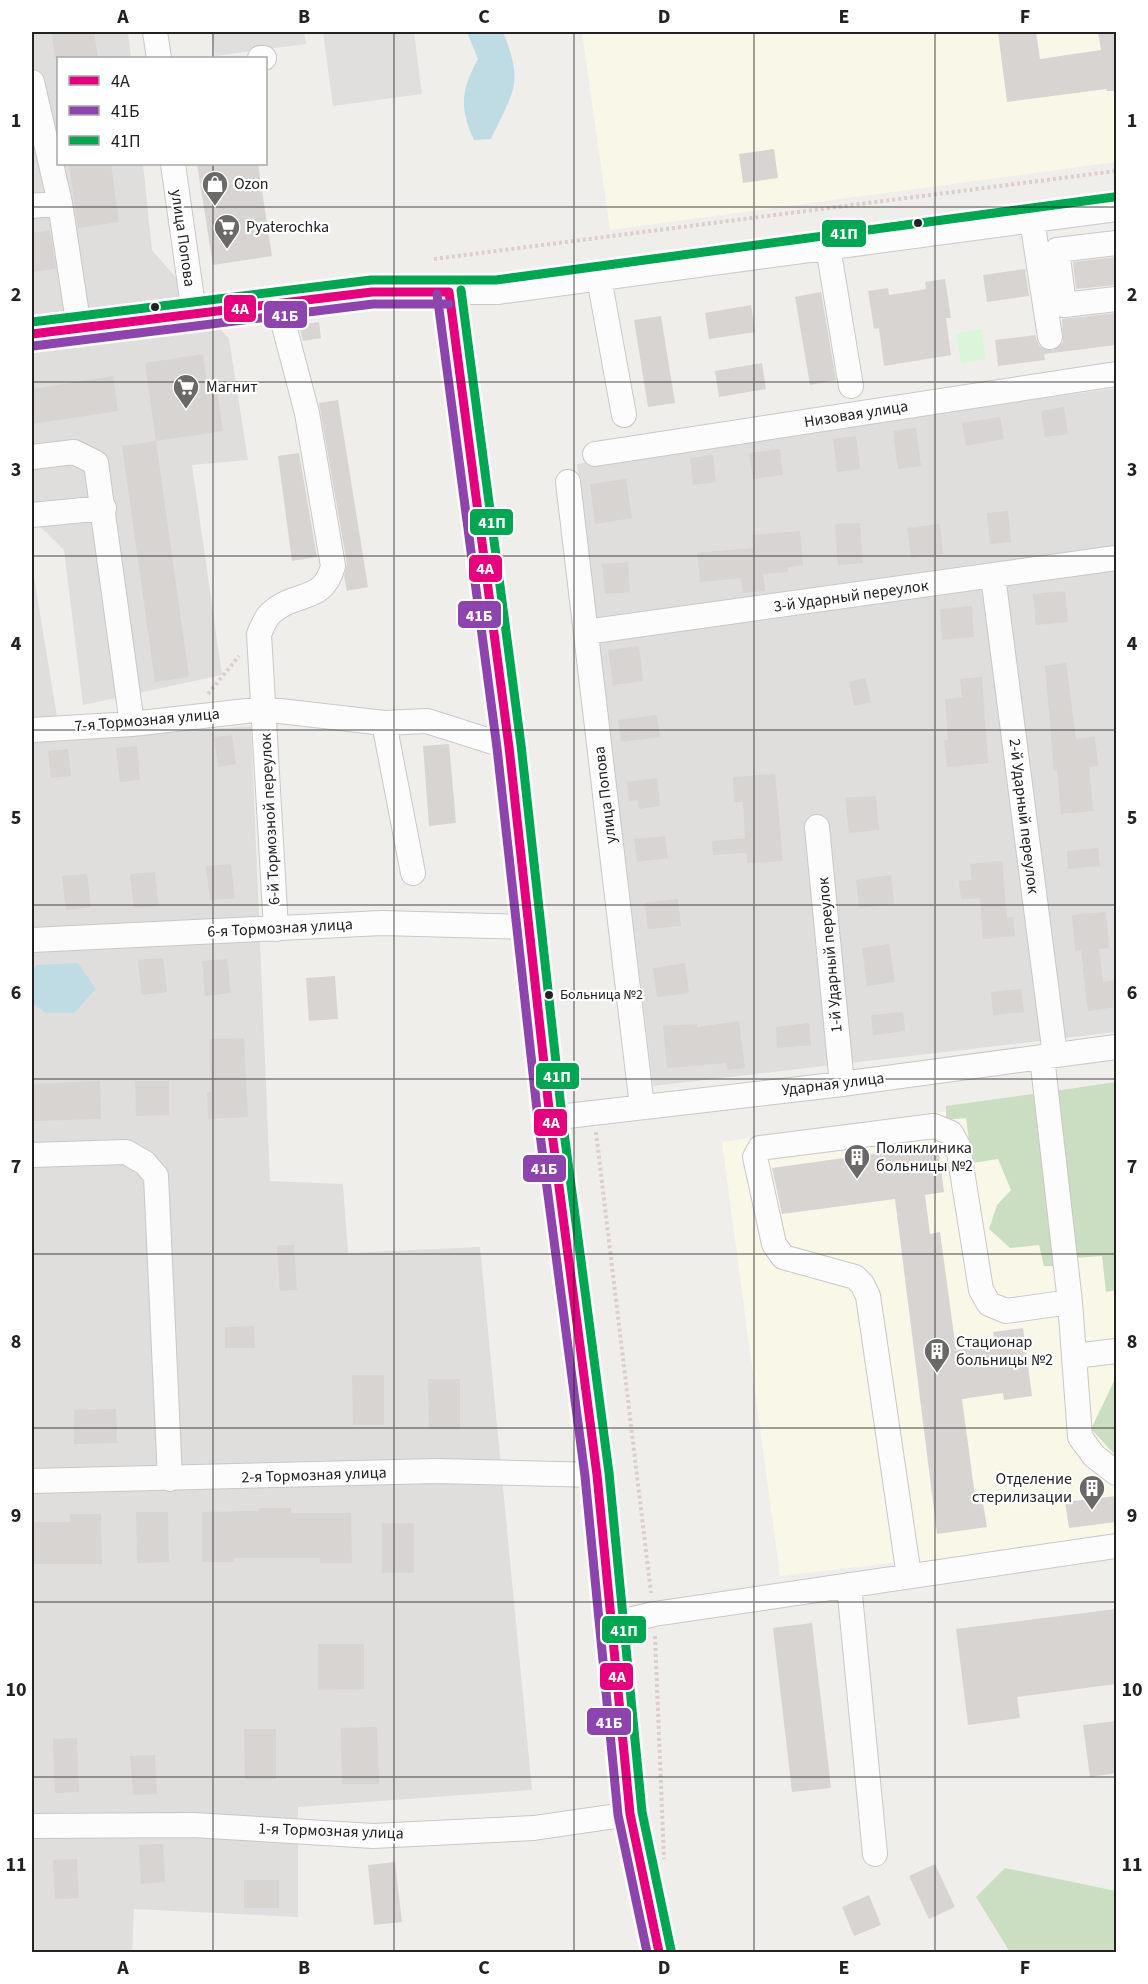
<svg xmlns="http://www.w3.org/2000/svg" width="1148" height="1984" viewBox="0 0 1148 1984" font-family="'Source Sans 3',sans-serif">
  <style>
    .residential { fill: #dfdedc }
    .education { fill: #f8f7e8 }
    .forest { fill: #cbdec1 }
    .park { fill: #daf5da }
    .parking { fill: #e0dfde }
    .water { fill: #bfdbe3 }
    .building { fill: #d7d4d2 }
    .lines { fill: none; stroke-linecap: round; stroke-linejoin: round }
    .minor-casing { stroke: #c9c8c7; stroke-width: 26 }
    .path { stroke: #dccecd; stroke-width: 4; stroke-dasharray: 3 3; stroke-linecap: butt }
    .minor { stroke: #fdfcfc; stroke-width: 24 }
    .bus-1-casing { stroke: #fff; stroke-width: 14 }
    .bus-2-casing { stroke: #fff; stroke-width: 14 }
    .bus-3-casing { stroke: #fff; stroke-width: 14 }
    .bus-1 { stroke: #e5007d; stroke-width: 9 }
    .bus-2 { stroke: #8e44ad; stroke-width: 9 }
    .bus-3 { stroke: #00a651; stroke-width: 9 }
    .grid { fill: none; stroke: #222; stroke-width: 1.5; stroke-opacity: 0.55 }
    .bus-dot { fill: #222; stroke: #fff; stroke-width: 2 }
    .labels { text-anchor: middle; dominant-baseline: central; stroke-width: 4.5; stroke-linejoin: round; paint-order: stroke }
    .bus-label { font-size: 14px; fill: #222; stroke: #fff; text-anchor: start }
    .poi-label { font-size: 16px; fill: #222; stroke: #fff; text-anchor: start }
    .street-label { font-size: 16px; fill: #222; stroke: #fff }
    .line-badge { stroke: #fff; stroke-width: 2 }
    .badge-label { font-size: 16px; text-anchor: middle; font-weight: bold; fill: #fff }
    .neatline { fill: none; stroke: #222; stroke-width: 2 }
    .grid-label { font-size: 20px; text-anchor: middle; font-weight: bold; fill: #222 }
  </style>
  <rect width="100%" height="100%" fill="#f0eeeb"/>
  <!-- residential -->
  <path class="residential" d="M 32,32 L 128,32 L 131,58 L 58,58 L 58,164 L 143,164 L 152,250 L 229,339 L 248,460 L 192,465 L 222,675 L 83,705 L 64,550 L 32,519 Z
    M 1116,388 L 1116,1032 L 653,1086 L 577,464 Z
    M 32,565 L 61,741 L 251,726 L 270,1181 L 343,1184 L 348,1253 L 480,1247 L 532,1790 L 298,1807 L 298,1917 L 134,1909 L 132,1952 L 32,1952 Z"/>
  <!-- education -->
  <path class="education" d="M 582,32 L 1116,32 L 1116,162 L 610,230 Z
    M 1116,1088 L 1116,1559 L 891,1563 L 780,1576 L 722,1142 Z"/>
  <!-- forest -->
  <path class="forest" d="M 1116,1082 L 1116,1290 L 1106,1292 L 1102,1256 L 1074,1258 L 1055,1091 Z
    M 1040,1093 L 1060,1266 L 1044,1266 L 1039,1245 L 1010,1248 L 989,1229 L 997,1205 L 1011,1190 L 998,1159 L 972,1163 L 966,1118 L 946,1120 L 946,1106 Z
    M 1116,1377 L 1116,1456 L 1091,1429 Z
    M 1005,1868 L 1116,1891 L 1116,1952 L 1010,1952 L 976,1897 Z"/>
  <!-- park -->
  <path class="park" d="M 981,329 L 986,359 L 961,364 L 956,334 Z"/>
  <!-- parking -->
  <path class="parking" d="M 212,32 L 304,32 L 306,44 L 215,56 Z
    M 323,32 L 414,32 L 422,94 L 333,106 Z"/>
  <!-- water -->
  <path class="water" d="M 467,32 L 503,32 C 524,84 514,90 491,139 L 474,140 C 459,107 461,90 478,59 Z
    M 78,963 L 96,989 L 74,1013 L 46,1013 L 32,1003 L 32,973 L 36,965 Z"/>
  <!-- building -->
  <path class="building" d="M 52,32 L 94,32 L 98,58 L 55,58 Z
    M 998,32 L 1036,32 L 1040,59 L 1101,50 L 1098,32 L 1116,32 L 1116,91 L 1107,91 L 1106,89 L 1007,102 Z
    M 774,149 L 778,178 L 743,183 L 739,154 Z
    M 69,164 L 111,164 L 119,222 L 78,228 Z
    M 197,164 L 258,164 L 272,256 L 213,265 Z
    M 50,230 L 56,269 L 32,272 L 32,233 Z
    M 1116,257 L 1116,285 L 1076,289 L 1073,262 Z
    M 1025,269 L 1029,296 L 987,302 L 983,275 Z
    M 945,279 L 951,318 L 946,318 L 951,355 L 884,366 L 879,328 L 874,329 L 868,291 L 888,288 L 889,295 L 909,292 L 926,289 L 925,282 Z
    M 821,292 L 836,380 L 810,385 L 795,297 Z
    M 751,305 L 755,332 L 709,339 L 705,313 Z
    M 1116,313 L 1116,345 L 1044,354 L 1045,360 L 998,366 L 995,340 L 1035,335 L 1039,346 L 1053,351 L 1063,342 L 1062,319 Z
    M 661,316 L 675,403 L 648,407 L 634,320 Z
    M 319,322 L 321,338 L 303,341 L 299,325 Z
    M 203,354 L 208,390 L 217,389 L 223,431 L 156,441 L 145,363 Z
    M 762,363 L 766,389 L 719,397 L 715,371 Z
    M 113,376 L 118,411 L 32,424 L 32,389 Z
    M 338,400 L 368,587 L 347,591 L 344,576 L 347,564 L 319,403 Z
    M 1064,407 L 1068,434 L 1045,437 L 1041,411 Z
    M 1000,417 L 1004,439 L 966,446 L 962,423 Z
    M 916,428 L 921,466 L 898,469 L 893,431 Z
    M 856,436 L 860,469 L 837,472 L 833,439 Z
    M 156,441 L 189,677 L 155,682 L 122,446 Z
    M 780,449 L 783,475 L 753,479 L 749,453 Z
    M 299,453 L 317,557 L 292,561 L 278,456 Z
    M 713,455 L 716,482 L 693,485 L 690,458 Z
    M 626,479 L 632,518 L 595,524 L 590,484 Z
    M 1008,511 L 1011,542 L 990,544 L 987,513 Z
    M 860,523 L 863,563 L 838,565 L 835,524 Z
    M 940,524 L 943,554 L 911,558 L 907,528 Z
    M 800,531 L 803,565 L 788,567 L 788,572 L 763,574 L 765,591 L 743,593 L 741,578 L 700,582 L 697,553 L 753,548 L 752,535 Z
    M 628,562 L 630,592 L 605,594 L 602,564 Z
    M 1065,591 L 1068,622 L 1036,625 L 1033,594 Z
    M 972,606 L 974,637 L 942,640 L 940,609 Z
    M 639,646 L 643,681 L 613,685 L 608,650 Z
    M 1066,663 L 1076,739 L 1095,737 L 1098,766 L 1089,767 L 1093,811 L 1061,814 L 1057,770 L 1054,771 L 1045,666 Z
    M 982,677 L 988,763 L 947,767 L 944,740 L 948,740 L 945,699 L 962,697 L 960,679 Z
    M 865,678 L 871,702 L 854,706 L 849,682 Z
    M 657,715 L 660,737 L 621,742 L 618,720 Z
    M 232,735 L 236,764 L 218,767 L 214,737 Z
    M 449,744 L 456,823 L 429,826 L 423,746 Z
    M 137,746 L 140,780 L 120,782 L 116,748 Z
    M 68,749 L 71,776 L 51,778 L 48,751 Z
    M 775,774 L 783,861 L 747,863 L 747,853 L 713,855 L 712,841 L 745,838 L 743,802 L 734,802 L 733,777 Z
    M 657,778 L 660,806 L 639,809 L 638,800 L 629,801 L 627,782 Z
    M 876,796 L 879,830 L 849,833 L 845,798 Z
    M 665,836 L 668,858 L 637,862 L 634,839 Z
    M 1098,848 L 1100,866 L 1068,869 L 1067,851 Z
    M 1002,861 L 1007,918 L 1013,917 L 1015,936 L 983,939 L 980,898 L 961,899 L 959,881 L 972,880 L 970,864 Z
    M 231,864 L 235,898 L 210,900 L 206,866 Z
    M 155,872 L 159,906 L 134,908 L 130,874 Z
    M 87,874 L 91,907 L 66,910 L 62,876 Z
    M 891,875 L 894,904 L 859,908 L 856,880 Z
    M 678,899 L 681,926 L 648,929 L 645,903 Z
    M 1106,912 L 1109,948 L 1099,949 L 1103,982 L 1116,980 L 1116,1007 L 1088,1011 L 1081,950 L 1075,951 L 1072,915 Z
    M 889,944 L 895,982 L 867,986 L 862,948 Z
    M 163,958 L 167,992 L 142,995 L 138,960 Z
    M 227,959 L 231,993 L 205,996 L 202,961 Z
    M 685,963 L 689,993 L 657,997 L 653,968 Z
    M 335,976 L 338,1019 L 309,1021 L 306,978 Z
    M 1021,989 L 1024,1012 L 993,1015 L 991,992 Z
    M 903,1012 L 905,1031 L 873,1035 L 871,1015 Z
    M 739,1021 L 745,1068 L 727,1070 L 726,1063 L 667,1068 L 663,1026 L 697,1024 L 697,1027 Z
    M 809,1023 L 811,1045 L 777,1048 L 776,1027 Z
    M 244,1038 L 248,1117 L 208,1119 L 207,1092 L 211,1092 L 210,1039 Z
    M 100,1081 L 101,1119 L 32,1121 L 32,1084 Z
    M 135,1081 L 169,1081 L 169,1115 L 136,1116 Z
    M 912,1143 L 912,1149 L 938,1146 L 944,1192 L 925,1195 L 930,1234 L 940,1232 L 956,1350 L 995,1345 L 993,1332 L 1023,1328 L 1032,1396 L 1004,1400 L 1003,1393 L 962,1399 L 976,1504 L 983,1503 L 987,1527 L 937,1534 L 895,1199 L 782,1214 L 772,1168 L 887,1152 L 886,1146 Z
    M 294,1245 L 297,1290 L 280,1291 L 277,1246 Z
    M 254,1326 L 255,1348 L 225,1348 L 225,1327 Z
    M 352,1375 L 384,1375 L 384,1425 L 353,1425 Z
    M 428,1379 L 460,1379 L 460,1429 L 429,1429 Z
    M 116,1409 L 117,1443 L 74,1444 L 74,1410 Z
    M 1116,1496 L 1116,1522 L 1069,1528 L 1065,1502 Z
    M 259,1508 L 291,1508 L 291,1513 L 351,1513 L 352,1563 L 320,1563 L 320,1558 L 234,1558 L 234,1562 L 202,1562 L 202,1512 L 259,1511 Z
    M 136,1512 L 168,1512 L 169,1562 L 137,1563 Z
    M 70,1514 L 101,1514 L 102,1564 L 32,1564 L 32,1522 L 70,1522 Z
    M 382,1523 L 414,1523 L 414,1573 L 382,1573 Z
    M 1116,1609 L 1116,1684 L 1017,1697 L 1020,1718 L 968,1725 L 956,1629 Z
    M 812,1623 L 831,1788 L 792,1792 L 773,1628 Z
    M 318,1644 L 364,1644 L 364,1689 L 318,1690 Z
    M 1116,1721 L 1116,1773 L 1090,1777 L 1083,1725 Z
    M 377,1727 L 379,1784 L 342,1784 L 341,1728 Z
    M 244,1729 L 276,1729 L 276,1779 L 245,1779 Z
    M 77,1738 L 79,1792 L 55,1793 L 53,1739 Z
    M 155,1755 L 157,1794 L 133,1795 L 130,1756 Z
    M 163,1844 L 165,1882 L 141,1884 L 139,1845 Z
    M 77,1859 L 79,1898 L 55,1899 L 53,1860 Z
    M 395,1862 L 402,1922 L 374,1925 L 368,1865 Z
    M 935,1864 L 955,1907 L 929,1919 L 909,1876 Z
    M 244,1880 L 279,1880 L 279,1908 L 244,1908 Z
    M 869,1895 L 881,1925 L 854,1936 L 842,1907 Z"/>
  <g class="lines">
    <!-- minor casing -->
    <g class="minor-casing">
      <path id="minor" d="M 155,32 L 159,58
        M 260,58 L 264,58
        M 32,82 L 60,203 L 79,328
        M 173,164 L 194,313
        M 32,206 L 60,203
        M 1032,220 L 1050,337
        M 1116,243 L 1057,250 L 1064,305 L 1116,299
        M 828,247 L 851,386
        M 599,278 L 624,415
        M 449,292 L 509,747 L 550,1118 L 597,1475 L 630,1814 L 659,1952
        M 32,334 L 372,292 L 497,292 L 1116,209
        M 595,454 L 1116,374
        M 32,457 L 74,452 L 96,463 L 132,724
        M 568,482 L 642,1107
        M 32,515 L 104,508
        M 993,576 L 1055,1055
        M 586,632 L 1116,558
        M 384,723 L 413,873
        M 32,730 L 132,724 L 263,709 L 384,723 L 427,721 L 509,747
        M 817,827 L 842,1084
        M 276,929 L 259,634 C 262,628 265,618 271,613 C 296,590 323,604 333,566 L 307,413 L 278,303
        M 32,940 L 382,923 L 529,927
        M 1042,1057 L 1070,1302 L 1080,1437 L 1094,1456 L 1116,1473
        M 550,1118 L 842,1084 L 1116,1047
        M 32,1155 L 126,1152 L 145,1163 L 156,1176 L 170,1479
        M 1075,1356 L 1116,1351
        M 32,1481 L 436,1471 L 597,1475
        M 909,1576 L 868,1296 L 862,1284 L 855,1277 L 783,1257 L 774,1244 L 755,1157 L 760,1148 L 934,1126 L 951,1133 L 958,1146 L 981,1290 L 989,1304 L 1006,1311 L 1070,1302
        M 849,1585 L 875,1854
        M 613,1624 L 654,1614 L 1116,1546
        M 32,1826 L 193,1825 L 373,1836 L 534,1828 L 630,1814"/>
    </g>
    <!-- path -->
    <path class="path" d="M 434,259 L 1116,171
      M 208,694 L 239,656
      M 596,1132 L 651,1593
      M 655,1636 L 664,1859"/>
    <!-- minor -->
    <use href="#minor" class="minor"/>
    <!-- bus-1 casing -->
    <g class="bus-1-casing">
      <path id="bus-1" d="M 449,292 L 509,747 L 550,1118 L 597,1475 L 630,1814 L 659,1952
        M 32,334 L 372,292 L 449,292"/>
    </g>
    <!-- bus-2 casing -->
    <g class="bus-2-casing">
      <path id="bus-2" d="M 437,294 L 497,748 L 538,1119 L 585,1476 L 618,1815 L 647,1952
        M 33,346 L 373,304 L 449,304"/>
    </g>
    <!-- bus-3 casing -->
    <g class="bus-3-casing">
      <path id="bus-3" d="M 461,290 L 521,745 L 562,1117 L 609,1473 L 642,1812 L 671,1950
        M 32,322 L 371,280 L 496,280 L 1114,197"/>
    </g>
    <!-- bus-1 -->
    <use href="#bus-1" class="bus-1"/>
    <!-- bus-2 -->
    <use href="#bus-2" class="bus-2"/>
    <!-- bus-3 -->
    <use href="#bus-3" class="bus-3"/>
  </g>
  <!-- grid -->
  <path class="grid" d="M 213,32 L 213,58M 394,32 L 394,1952M 574,32 L 574,1952M 754,32 L 754,1952M 935,32 L 935,1952M 213,164 L 213,1952M 32,207 L 1116,207M 32,382 L 1116,382M 32,556 L 1116,556M 32,730 L 1116,730M 32,905 L 1116,905M 32,1079 L 1116,1079M 32,1254 L 1116,1254M 32,1428 L 1116,1428M 32,1602 L 1116,1602M 32,1777 L 1116,1777"/>
  <!-- icons -->
  <defs>
    <g id="shop-pin" transform="scale(1.35)"><path d="M0 17L-7.5 6A9.5 9.5 0 1 1 7.5 6Z" fill="#6a6968" stroke="#fff"/><path d="M-5-2.5h2.3a2.7 3.5 0 0 1 5.4 0H5L5.5 6h-11ZM-1.5-2.5h3a1.5 2.3 0 0 0-3 0Z" fill="#fff"/></g>
    <g id="supermarket-pin" transform="scale(1.35)"><path d="M0 17L-7.5 6A9.5 9.5 0 1 1 7.5 6Z" fill="#6a6968" stroke="#fff"/><path d="M-6-5.5h2.5l.6 2H6L4.5 2H-2.5L-4.4-4H-6ZM-1.5 3.2a1.3 1.3 0 1 0 .1 0ZM3 3.2a1.3 1.3 0 1 0 .1 0Z" fill="#fff"/></g>
    <g id="building-pin" transform="scale(1.35)"><path d="M0 17L-7.5 6A9.5 9.5 0 1 1 7.5 6Z" fill="#6a6968" stroke="#fff"/><path d="M-4-6H4V6H1V3H-1V6H-4ZM-2.5-4.3h1.7v1.8h-1.7ZM.8-4.3h1.7v1.8H.8ZM-2.5-1h1.7V.8h-1.7ZM.8-1h1.7V.8H.8Z" fill="#fff"/></g>
  </defs>
  <g fill-rule="evenodd">
    <use href="#shop-pin" x="215" y="184"/>
    <use href="#supermarket-pin" x="227" y="227"/>
    <use href="#supermarket-pin" x="186" y="387"/>
    <use href="#building-pin" x="857" y="1157"/>
    <use href="#building-pin" x="937" y="1351"/>
    <use href="#building-pin" x="1092" y="1488"/>
  </g>
  <!-- markers -->
  <g class="bus-dot">
    <circle cx="918" cy="223" r="5"/>
    <circle cx="155" cy="307" r="5"/>
    <circle cx="549" cy="995" r="5"/>
  </g>
  <g class="labels">
    <!-- bus labels -->
    <g class="bus-label">
      <text x="560" y="995">Больница №2</text>
    </g>
    <!-- poi labels -->
    <g class="poi-label">
      <text x="234" y="184">Ozon</text>
      <text x="246" y="227">Pyaterochka</text>
      <text x="206" y="387">Магнит</text>
      <text x="876" y="1148">Поликлиника<tspan x="876" dy="18">больницы №2</tspan></text>
      <text x="956" y="1342">Стационар<tspan x="956" dy="18">больницы №2</tspan></text>
      <text x="1072" y="1479" text-anchor="end">Отделение<tspan x="1072" dy="18">стерилизации</tspan></text>
    </g>
    <!-- street labels -->
    <g class="street-label">
      <text transform="translate(183 238) rotate(82)">улица Попова</text>
      <text transform="translate(856 414) rotate(-9)">Низовая улица</text>
      <text transform="translate(851 596) rotate(-8)">3-й Ударный переулок</text>
      <text transform="translate(147 720) rotate(-5)">7-я Тормозная улица</text>
      <text transform="translate(605 795) rotate(-97)">улица Попова</text>
      <text transform="translate(1024 816) rotate(83)">2-й Ударный переулок</text>
      <text transform="translate(270 819) rotate(-93)">6-й Тормозной переулок</text>
      <text transform="translate(280 928) rotate(-3)">6-я Тормозная улица</text>
      <text transform="translate(830 955) rotate(-95)">1-й Ударный переулок</text>
      <text transform="translate(833 1084) rotate(-7)">Ударная улица</text>
      <text transform="translate(314 1475) rotate(-2)">2-я Тормозная улица</text>
      <text transform="translate(331 1831) rotate(2)">1-я Тормозная улица</text>
    </g>
  </g>
  <g class="line-badge">
    <rect x="821" y="219" width="46" height="29" rx="6" fill="#00a651"/>
    <rect x="223" y="294" width="34" height="29" rx="6" fill="#e5007d"/>
    <rect x="263" y="300" width="45" height="29" rx="6" fill="#8e44ad"/>
    <rect x="469" y="508" width="45" height="28" rx="6" fill="#00a651"/>
    <rect x="468" y="554" width="35" height="29" rx="6" fill="#e5007d"/>
    <rect x="457" y="600" width="45" height="29" rx="6" fill="#8e44ad"/>
    <rect x="535" y="1062" width="45" height="28" rx="6" fill="#00a651"/>
    <rect x="533" y="1108" width="35" height="29" rx="6" fill="#e5007d"/>
    <rect x="522" y="1154" width="45" height="29" rx="6" fill="#8e44ad"/>
    <rect x="601" y="1615" width="46" height="29" rx="6" fill="#00a651"/>
    <rect x="599" y="1662" width="35" height="29" rx="6" fill="#e5007d"/>
    <rect x="586" y="1707" width="46" height="29" rx="6" fill="#8e44ad"/>
  </g>
  <g class="badge-label">
    <text x="844" y="239">41П</text>
    <text x="240" y="314">4А</text>
    <text x="285" y="321">41Б</text>
    <text x="492" y="528">41П</text>
    <text x="485" y="574">4А</text>
    <text x="479" y="621">41Б</text>
    <text x="557" y="1082">41П</text>
    <text x="551" y="1128">4А</text>
    <text x="544" y="1174">41Б</text>
    <text x="624" y="1636">41П</text>
    <text x="617" y="1682">4А</text>
    <text x="609" y="1728">41Б</text>
  </g>
  <!-- border -->
  <rect width="1148" height="1984" fill="none" stroke="#ffffff" stroke-width="66"/>
  <!-- legend -->
  <rect x="57" y="57" width="210" height="108" fill="#ffffff" stroke="#a7a7a7" stroke-width="1.5"/>
  <rect x="69" y="76" width="30" height="9" fill="#e5007d" stroke="#a7a7a7" stroke-width="1.5"/>
  <text x="111" y="87" font-size="18" fill="#222222">4А</text>
  <rect x="69" y="106" width="30" height="9" fill="#8e44ad" stroke="#a7a7a7" stroke-width="1.5"/>
  <text x="111" y="117" font-size="18" fill="#222222">41Б</text>
  <rect x="69" y="136" width="30" height="9" fill="#00a651" stroke="#a7a7a7" stroke-width="1.5"/>
  <text x="111" y="147" font-size="18" fill="#222222">41П</text>
  <rect x="33" y="33" width="1082" height="1918" class="neatline"/>
  <g class="grid-label">
    <text x="123" y="23">A</text>
    <text x="304" y="23">B</text>
    <text x="484" y="23">C</text>
    <text x="664" y="23">D</text>
    <text x="844" y="23">E</text>
    <text x="1025" y="23">F</text>
    <text x="16" y="127">1</text>
    <text x="1132" y="127">1</text>
    <text x="16" y="301">2</text>
    <text x="1132" y="301">2</text>
    <text x="16" y="476">3</text>
    <text x="1132" y="476">3</text>
    <text x="16" y="650">4</text>
    <text x="1132" y="650">4</text>
    <text x="16" y="824">5</text>
    <text x="1132" y="824">5</text>
    <text x="16" y="999">6</text>
    <text x="1132" y="999">6</text>
    <text x="16" y="1173">7</text>
    <text x="1132" y="1173">7</text>
    <text x="16" y="1348">8</text>
    <text x="1132" y="1348">8</text>
    <text x="16" y="1522">9</text>
    <text x="1132" y="1522">9</text>
    <text x="16" y="1696">10</text>
    <text x="1132" y="1696">10</text>
    <text x="16" y="1871">11</text>
    <text x="1132" y="1871">11</text>
    <text x="123" y="1974">A</text>
    <text x="304" y="1974">B</text>
    <text x="484" y="1974">C</text>
    <text x="664" y="1974">D</text>
    <text x="844" y="1974">E</text>
    <text x="1025" y="1974">F</text>
  </g>
</svg>
